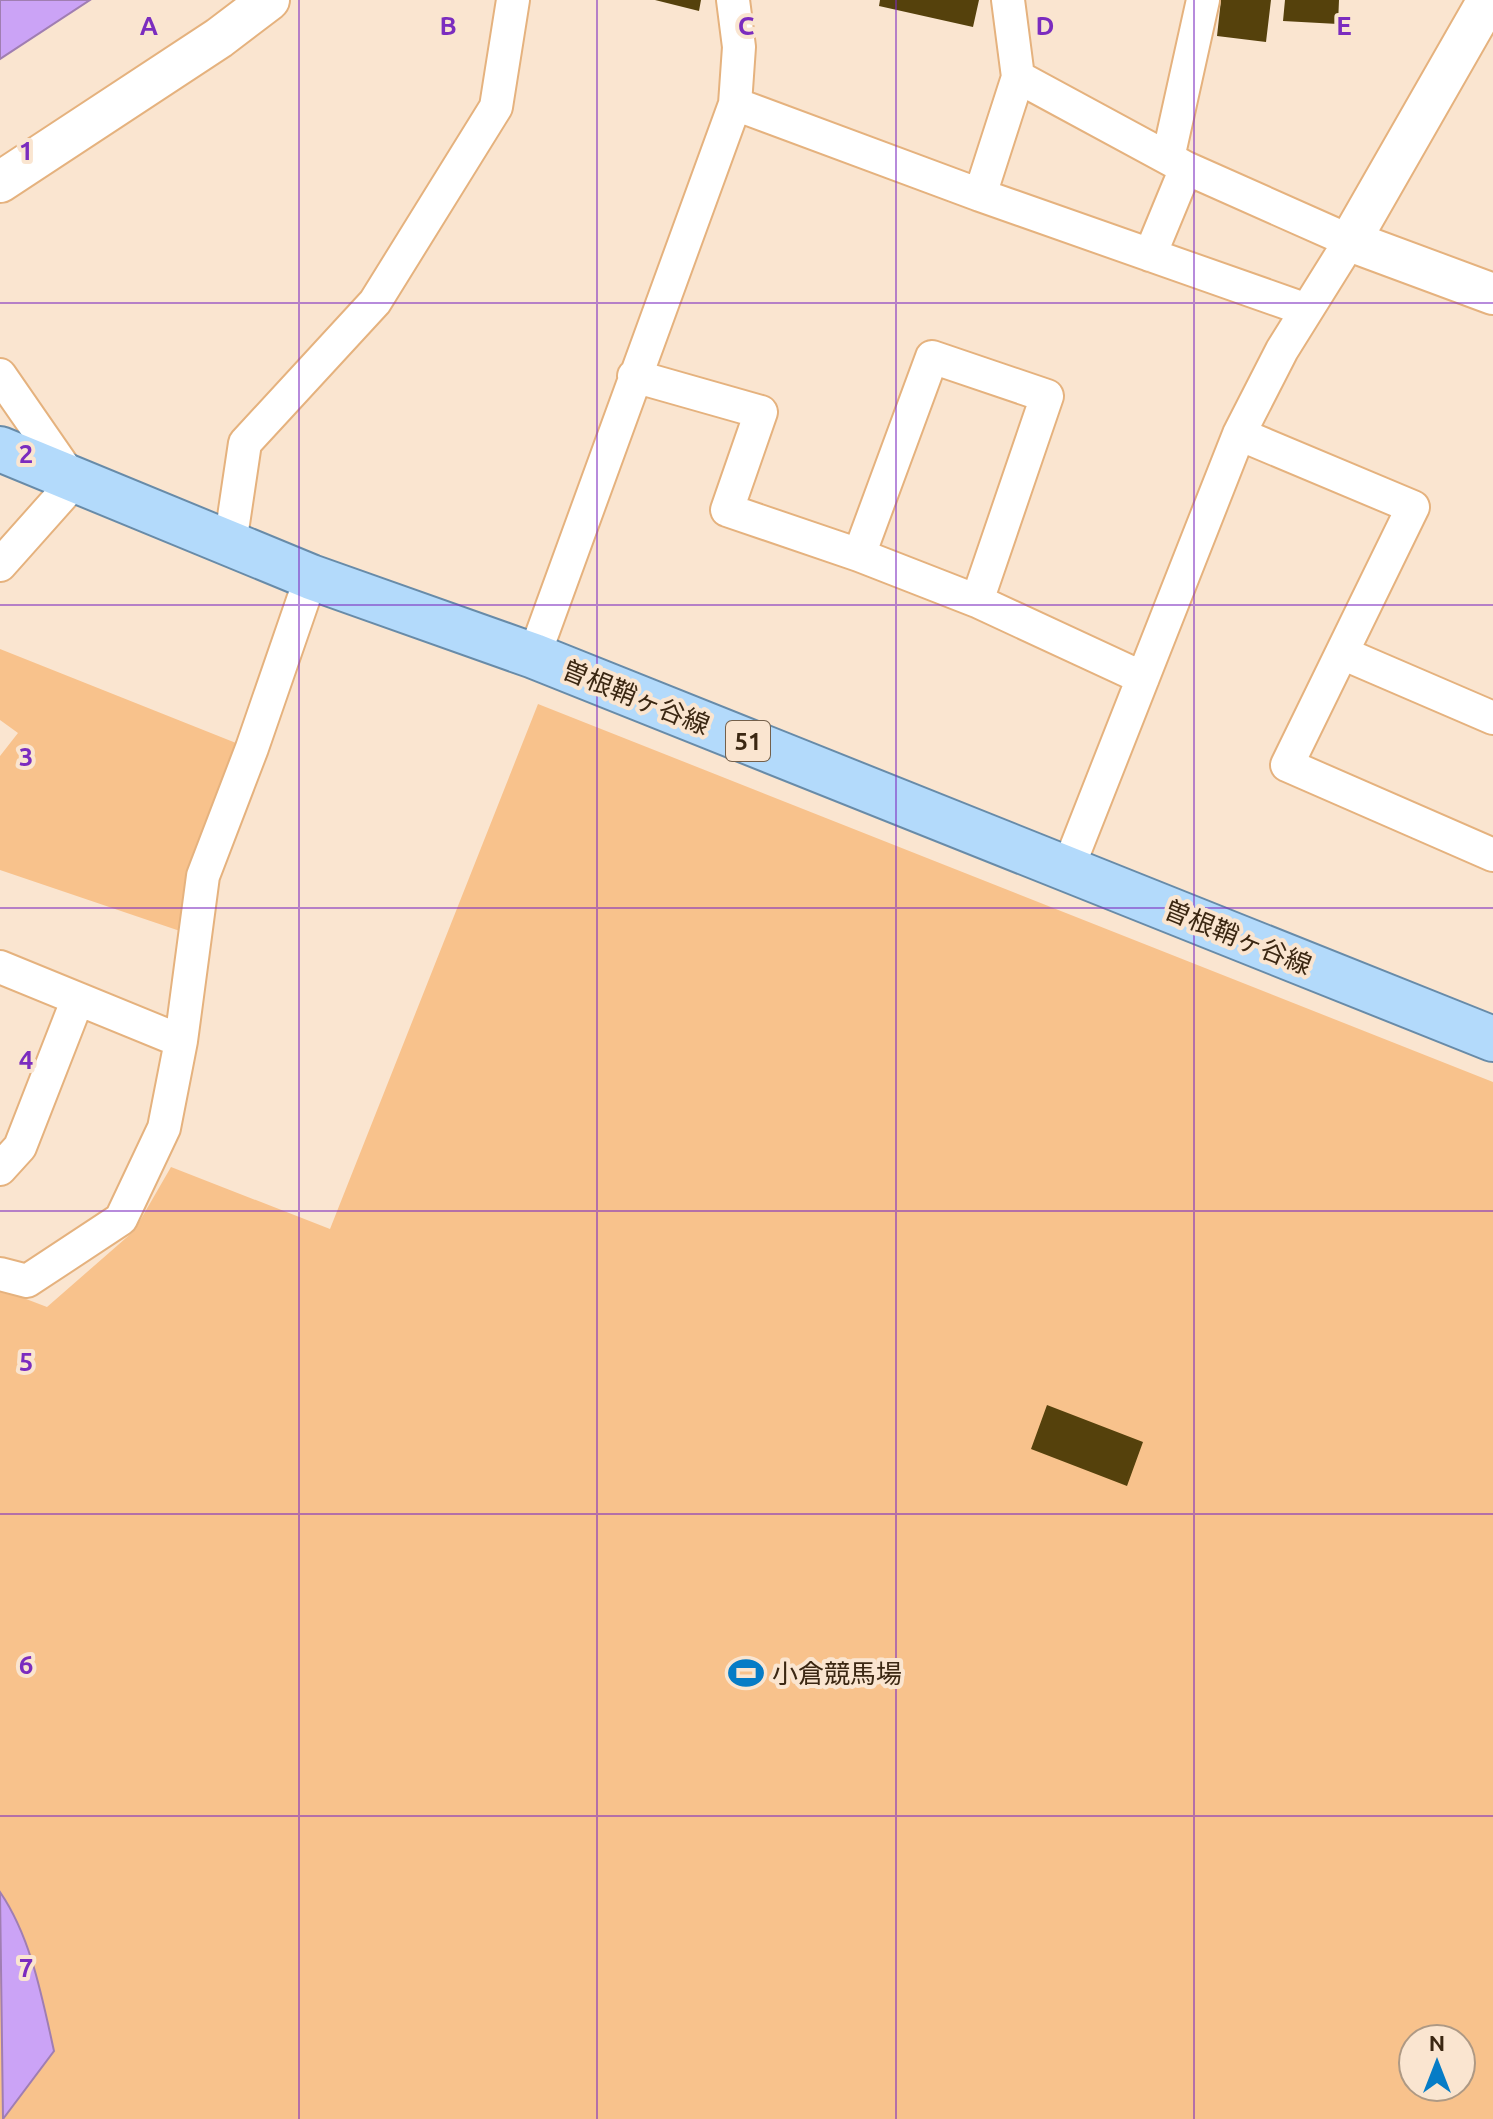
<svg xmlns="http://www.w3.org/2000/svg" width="1493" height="2119" viewBox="0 0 1493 2119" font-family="Ubuntu,'Noto Sans JP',sans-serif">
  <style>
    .green { fill: #f8c28c; fill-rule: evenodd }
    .water { fill: #cba3f6; stroke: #a07eb2; stroke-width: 2 }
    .building { fill: #55410c }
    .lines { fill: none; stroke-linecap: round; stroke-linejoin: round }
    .minor-casing { stroke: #e5b27e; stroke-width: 36 }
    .tertiary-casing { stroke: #e5b27e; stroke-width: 44 }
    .primary-casing { stroke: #688ba8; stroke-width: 48 }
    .minor { stroke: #fff; stroke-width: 32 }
    .tertiary { stroke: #fff; stroke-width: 40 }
    .primary { stroke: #b3dafb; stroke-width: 44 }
    .grid { fill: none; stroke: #7b2cbf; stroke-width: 2; stroke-opacity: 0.55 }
    .labels { text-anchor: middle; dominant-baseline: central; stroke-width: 8; stroke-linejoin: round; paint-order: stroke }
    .shield { fill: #fae5d0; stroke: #74604b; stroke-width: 2 }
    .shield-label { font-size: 24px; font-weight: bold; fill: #3b2712 }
    .street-label { font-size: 26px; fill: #3b2712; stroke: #fae5d0 }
    .poi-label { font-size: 26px; fill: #3b2712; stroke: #fae5d0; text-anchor: start }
    .grid-label { font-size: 26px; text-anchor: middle; font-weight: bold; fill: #7b2cbf; stroke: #fae5d0; stroke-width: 8; stroke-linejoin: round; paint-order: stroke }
  </style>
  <rect width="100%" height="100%" fill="#fae5d0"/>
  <!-- green -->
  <path class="green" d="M 0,649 L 236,743 L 191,868 L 180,931 L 0,870 L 0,756 L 18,733 L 0,720 Z
    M 538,704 L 1493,1082 L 1493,2119 L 0,2119 L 0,1289 L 47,1307 L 134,1231 L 171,1167 L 330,1229 ZM 1413,2039 L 1461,2039 L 1461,2087 L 1413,2087 Z"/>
  <!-- water -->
  <path class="water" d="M 0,0 L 90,0 L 0,59 Z
    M 0,1892 C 31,1937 42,1997 54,2051 L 3,2119 Z"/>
  <!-- building -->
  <path class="building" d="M 655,0 L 701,0 L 699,11 Z
    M 880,0 L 979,0 L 973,27 L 879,6 Z
    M 1221,0 L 1271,0 L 1266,42 L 1217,36 Z
    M 1285,0 L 1339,0 L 1338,24 L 1283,21 Z
    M 1047,1405 L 1143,1442 L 1127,1486 L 1031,1449 Z"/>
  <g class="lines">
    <!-- minor casing -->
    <g class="minor-casing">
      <path id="minor" d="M 1008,0 L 1018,77
        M 735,104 L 980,195 L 1018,77 L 1186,168 L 1350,241 L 1282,350 L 1239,434 L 1068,868
        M 1168,158 L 1203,0
        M 980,195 L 1307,310
        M 1150,255 L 1186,168
        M 0,375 L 74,482 L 0,565
        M 634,376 L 761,412 L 727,510 L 859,555 L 977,601 L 1143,678
        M 1239,434 L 1413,507 L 1287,765 L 1493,855
        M 230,544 L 245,443 L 375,302 L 496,107 L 513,0
        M 859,555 L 932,357 L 1047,396 L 977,601
        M 1342,653 L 1493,718
        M 534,656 L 735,104 L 739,47 L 733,0
        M 0,967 L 181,1041
        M 0,1169 L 20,1147 L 77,1001
        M 0,1274 L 27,1281 L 121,1219 L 164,1128 L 181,1041 L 203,876 L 252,748 L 311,577"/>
    </g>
    <!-- tertiary casing -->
    <g class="tertiary-casing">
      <path id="tertiary" d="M 1488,0 L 1350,241 L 1493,294
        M 0,182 L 219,38 L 269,0"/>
    </g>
    <!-- primary casing -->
    <g class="primary-casing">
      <path id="primary" d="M 0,449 L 311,577 L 534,656 L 1493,1039"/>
    </g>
    <!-- minor -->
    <use href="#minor" class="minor"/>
    <!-- tertiary -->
    <use href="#tertiary" class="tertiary"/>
    <!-- primary -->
    <use href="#primary" class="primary"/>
  </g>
  <!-- grid -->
  <path class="grid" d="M 299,0 L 299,2119M 597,0 L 597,2119M 896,0 L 896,2119M 1194,0 L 1194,2119M 0,303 L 1493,303M 0,605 L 1493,605M 0,908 L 1493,908M 0,1211 L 1493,1211M 0,1514 L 1493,1514M 0,1816 L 1493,1816"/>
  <!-- icons -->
  <defs>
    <g id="stadium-bare" transform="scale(2.76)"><path d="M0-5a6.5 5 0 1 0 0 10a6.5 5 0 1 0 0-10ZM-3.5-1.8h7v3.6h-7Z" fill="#067cc6" stroke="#fae5d0" stroke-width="2.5" paint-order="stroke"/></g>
  </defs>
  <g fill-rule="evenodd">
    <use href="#stadium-bare" x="746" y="1673"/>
  </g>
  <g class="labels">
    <!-- shield labels -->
    <rect class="shield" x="726" y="721" width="44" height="40" rx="6"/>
    <g class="shield-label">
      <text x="748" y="741">51</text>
    </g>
    <!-- street labels -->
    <g class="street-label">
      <text transform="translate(636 697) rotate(22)">曽根鞘ヶ谷線</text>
      <text transform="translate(1238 937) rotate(22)">曽根鞘ヶ谷線</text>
    </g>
    <!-- poi labels -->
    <g class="poi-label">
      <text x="772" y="1673">小倉競馬場</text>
    </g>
  </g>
  <g class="grid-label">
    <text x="149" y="35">A</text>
    <text x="448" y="35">B</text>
    <text x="746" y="35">C</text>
    <text x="1045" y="35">D</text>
    <text x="1344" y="35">E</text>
    <text x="26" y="160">1</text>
    <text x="26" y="463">2</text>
    <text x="26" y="766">3</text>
    <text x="26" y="1069">4</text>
    <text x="26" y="1371">5</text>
    <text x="26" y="1674">6</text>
    <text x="26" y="1977">7</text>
  </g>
  <!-- north arrow -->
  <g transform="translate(1437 2063)"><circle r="38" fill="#fae5d0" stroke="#ae9984" stroke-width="2"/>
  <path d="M0-6L14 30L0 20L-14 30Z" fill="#067cc6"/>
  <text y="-12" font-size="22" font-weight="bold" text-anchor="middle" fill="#3b2712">N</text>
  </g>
</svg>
